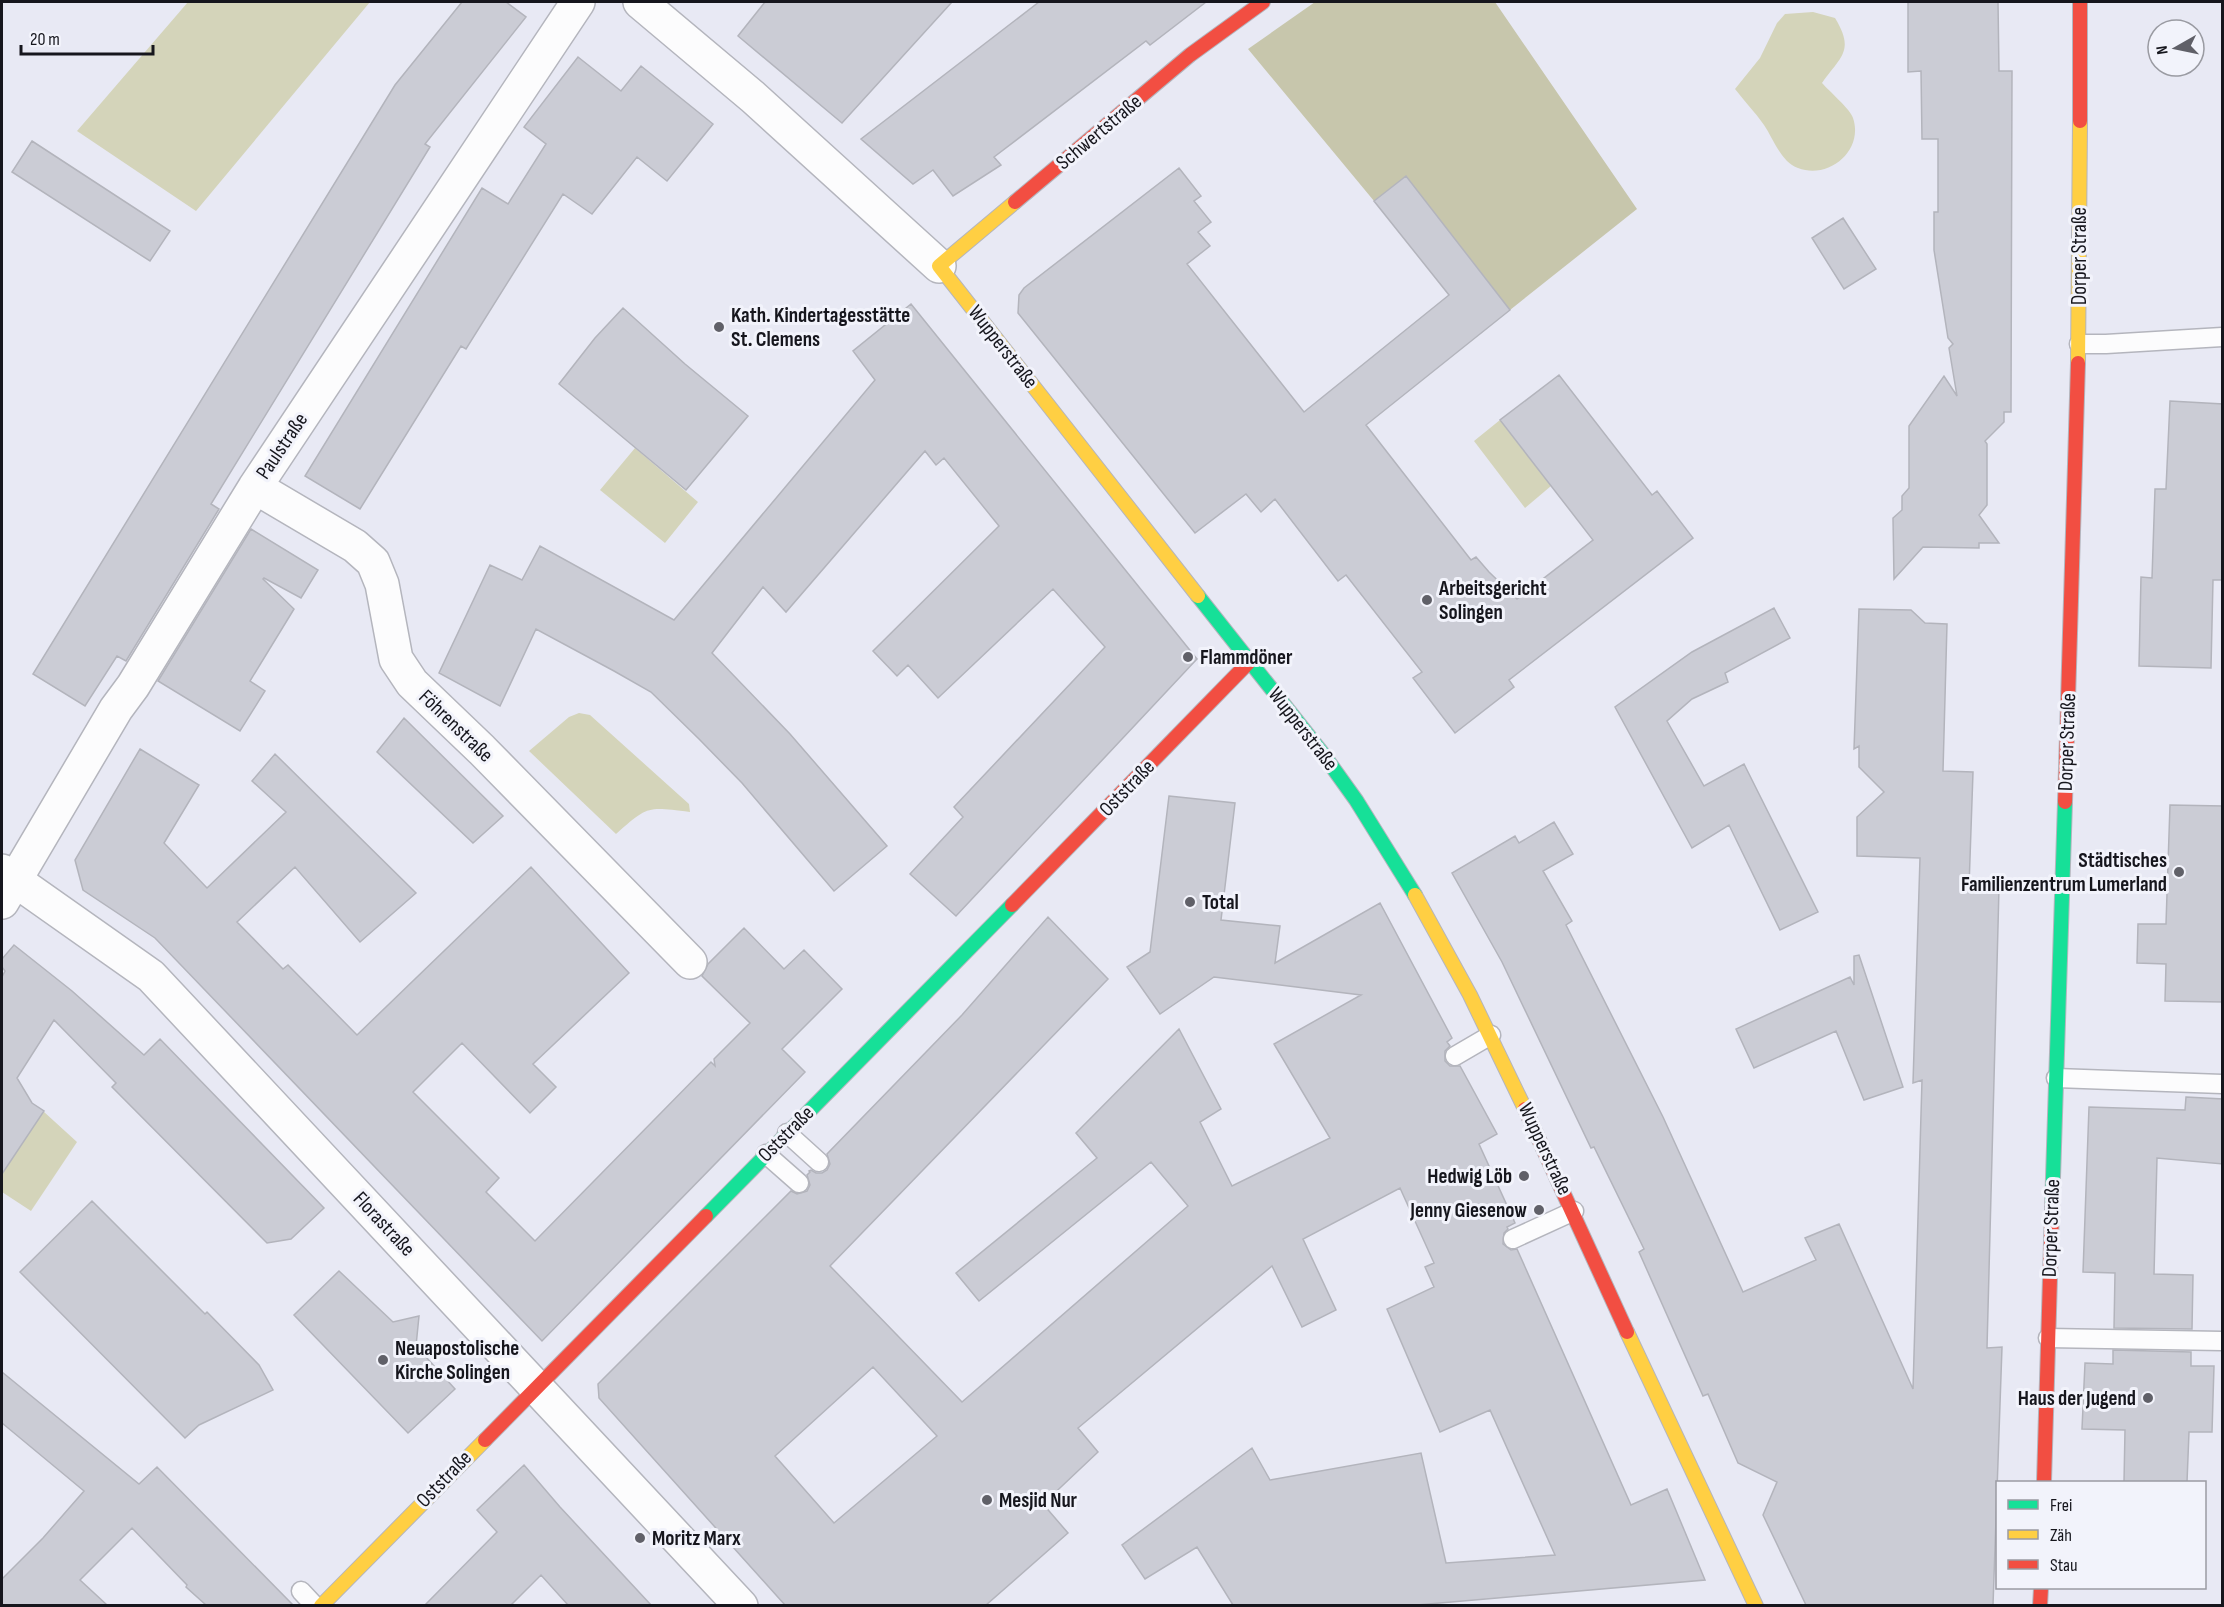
<svg xmlns="http://www.w3.org/2000/svg" width="2224" height="1607" viewBox="0 0 2224 1607" font-family="'Sofia Sans Condensed',sans-serif">
  <style>
    .green { fill: #d4d4ba }
    .forest { fill: #c7c6ac }
    .building { fill: #cbccd5; stroke: #b3b4bc; stroke-width: 1.5; fill-rule: evenodd }
    .lines { fill: none; stroke-linecap: round; stroke-linejoin: round }
    .lane-casing { stroke: #b4b5bd; stroke-width: 21 }
    .street-casing { stroke: #b4b5bd; stroke-width: 36 }
    .fast-casing { stroke: #b4b5bd; stroke-width: 16 }
    .slow-casing { stroke: #b4b5bd; stroke-width: 16 }
    .jam-casing { stroke: #b4b5bd; stroke-width: 16 }
    .lane { stroke: #fcfcfd; stroke-width: 18 }
    .street { stroke: #fcfcfd; stroke-width: 33 }
    .fast { stroke: #16e098; stroke-width: 14 }
    .slow { stroke: #ffcf43; stroke-width: 14 }
    .jam { stroke: #f24e42; stroke-width: 14 }
    .poi-dot { fill: #606068; stroke: #f2f3fb; stroke-width: 2 }
    .labels { text-anchor: middle; dominant-baseline: central; stroke-width: 6; stroke-linejoin: round; paint-order: stroke }
    .street-label { font-size: 21px; fill: #16161d; stroke: #f2f3fb }
    .poi-label { font-size: 21px; font-weight: bold; fill: #16161d; stroke: #f2f3fb; text-anchor: start }
  </style>
  <rect width="100%" height="100%" fill="#e8e9f4"/>
  <!-- green -->
  <path class="green" d="M 188,2 L 370,2 L 196,211 L 77,131 Z
    M 1813,12 L 1835,18 C 1855,51 1841,56 1822,83 C 1829,91 1850,109 1853,118 C 1864,150 1829,180 1798,168 C 1781,162 1773,138 1764,125 C 1755,112 1744,101 1735,89 L 1760,58 L 1777,23 L 1785,14 Z
    M 1500,420 L 1551,486 L 1525,508 L 1474,441 Z
    M 635,448 L 698,502 L 665,543 L 600,490 Z
    M 579,713 L 590,715 L 689,804 L 690,812 C 647,807 649,805 616,834 L 529,751 L 569,717 Z
    M 43,1111 L 77,1142 L 31,1211 L 2,1192 L 2,1174 Z"/>
  <!-- forest -->
  <path class="forest" d="M 1315,2 L 1495,2 L 1637,209 L 1510,310 L 1406,177 L 1374,201 L 1248,49 Z"/>
  <!-- building -->
  <path class="building" d="M 462,2 L 506,2 L 526,17 L 425,144 L 430,147 L 211,504 L 219,509 L 126,661 L 117,656 L 85,706 L 33,674 L 395,85 Z
    M 765,2 L 952,2 L 842,123 L 738,36 Z
    M 1039,2 L 1206,2 L 1150,45 L 1146,41 L 994,157 L 1001,165 L 953,196 L 933,170 L 913,184 L 861,139 Z
    M 1908,2 L 1998,2 L 1999,71 L 2012,71 L 2011,412 L 2004,412 L 2004,422 L 1985,441 L 1987,444 L 1987,505 L 1979,515 L 1999,543 L 1979,543 L 1979,548 L 1923,547 L 1894,579 L 1893,518 L 1902,510 L 1902,496 L 1909,488 L 1909,426 L 1944,376 L 1957,396 L 1949,348 L 1953,344 L 1948,338 L 1934,250 L 1934,212 L 1938,212 L 1938,139 L 1922,139 L 1921,71 L 1908,72 Z
    M 578,57 L 621,91 L 641,66 L 713,124 L 667,181 L 637,157 L 592,214 L 563,194 L 466,349 L 461,346 L 360,509 L 305,476 L 482,188 L 508,204 L 546,144 L 524,127 Z
    M 32,141 L 170,231 L 150,261 L 12,172 Z
    M 1179,168 L 1201,196 L 1194,201 L 1211,222 L 1198,232 L 1210,246 L 1187,264 L 1304,412 L 1449,295 L 1374,201 L 1406,176 L 1510,310 L 1366,425 L 1471,560 L 1476,557 L 1489,572 L 1517,599 L 1593,540 L 1500,420 L 1559,375 L 1652,495 L 1657,491 L 1693,538 L 1509,680 L 1514,687 L 1455,733 L 1413,678 L 1422,672 L 1346,575 L 1338,581 L 1275,499 L 1261,512 L 1246,494 L 1195,533 L 1018,313 L 1019,295 L 1024,288 Z
    M 1843,218 L 1876,269 L 1844,289 L 1812,238 Z
    M 911,304 L 1197,659 L 956,916 L 910,874 L 963,817 L 954,807 L 1105,647 L 1053,589 L 938,698 L 908,665 L 897,676 L 873,651 L 999,526 L 944,458 L 936,465 L 925,451 L 786,612 L 763,587 L 712,653 L 790,734 L 887,846 L 834,891 L 742,783 L 699,739 L 651,692 L 614,671 L 536,629 L 500,706 L 439,673 L 490,565 L 522,580 L 540,546 L 674,620 L 875,380 L 853,351 Z
    M 623,308 L 685,364 L 748,416 L 686,490 L 559,384 L 595,338 Z
    M 2170,401 L 2223,404 L 2223,580 L 2213,580 L 2211,668 L 2139,666 L 2141,577 L 2152,578 L 2155,489 L 2166,489 Z
    M 251,529 L 318,570 L 301,598 L 264,578 L 263,579 L 294,609 L 250,681 L 265,691 L 240,731 L 158,681 Z
    M 1774,608 L 1790,638 L 1725,673 L 1728,682 L 1692,699 L 1667,721 L 1704,786 L 1744,764 L 1818,912 L 1780,930 L 1729,825 L 1692,848 L 1615,707 L 1692,652 Z
    M 1859,609 L 1911,610 L 1925,623 L 1947,624 L 1943,771 L 1973,772 L 1969,887 L 1999,888 L 1987,1348 L 2002,1347 L 1993,1605 L 1806,1605 L 1763,1515 L 1777,1482 L 1738,1463 L 1708,1394 L 1703,1396 L 1639,1252 L 1644,1249 L 1594,1147 L 1591,1148 L 1502,962 L 1452,873 L 1515,836 L 1519,843 L 1554,822 L 1573,854 L 1543,871 L 1572,921 L 1566,925 L 1663,1117 L 1743,1292 L 1816,1260 L 1805,1238 L 1839,1224 L 1913,1389 L 1922,1080 L 1913,1083 L 1920,858 L 1857,856 L 1857,817 L 1884,792 L 1859,767 L 1859,746 L 1854,749 Z
    M 404,718 L 503,816 L 473,843 L 377,752 Z
    M 140,749 L 199,785 L 164,843 L 207,888 L 286,812 L 252,781 L 275,754 L 416,893 L 360,942 L 295,867 L 237,922 L 283,969 L 288,965 L 357,1035 L 531,867 L 629,973 L 533,1064 L 556,1087 L 530,1113 L 462,1043 L 413,1092 L 499,1178 L 486,1192 L 535,1241 L 711,1062 L 715,1066 L 714,1059 L 750,1023 L 702,976 L 708,964 L 744,928 L 784,969 L 804,950 L 842,989 L 782,1049 L 805,1072 L 542,1341 L 155,938 L 83,890 L 75,860 Z
    M 1169,796 L 1235,803 L 1221,920 L 1280,926 L 1275,963 L 1380,903 L 1452,1038 L 1447,1042 L 1450,1046 L 1445,1051 L 1445,1061 L 1450,1066 L 1460,1066 L 1497,1134 L 1479,1144 L 1515,1223 L 1507,1227 L 1508,1229 L 1504,1233 L 1503,1244 L 1511,1250 L 1517,1249 L 1631,1505 L 1667,1489 L 1705,1580 L 1417,1605 L 1233,1605 L 1197,1547 L 1145,1579 L 1122,1545 L 1252,1448 L 1270,1480 L 1421,1453 L 1446,1563 L 1555,1555 L 1490,1410 L 1440,1432 L 1387,1309 L 1434,1287 L 1425,1267 L 1434,1263 L 1400,1188 L 1303,1239 L 1336,1310 L 1302,1327 L 1272,1266 L 1078,1428 L 1098,1452 L 1043,1504 L 1068,1533 L 986,1605 L 785,1605 L 599,1398 L 598,1384 L 791,1191 L 797,1194 L 807,1191 L 810,1185 L 807,1175 L 810,1172 L 809,1171 L 811,1170 L 816,1173 L 822,1173 L 827,1170 L 830,1164 L 827,1154 L 962,1015 L 1048,917 L 1108,979 L 830,1266 L 962,1402 L 1188,1206 L 1151,1162 L 979,1301 L 956,1273 L 1097,1158 L 1076,1133 L 1179,1029 L 1221,1109 L 1200,1122 L 1232,1186 L 1330,1138 L 1274,1044 L 1361,995 L 1214,977 L 1160,1014 L 1127,967 L 1150,952 ZM 873,1367 L 937,1436 L 834,1523 L 775,1456 Z
    M 2170,805 L 2223,806 L 2223,1002 L 2165,1001 L 2166,964 L 2137,963 L 2138,924 L 2166,924 Z
    M 14,945 L 72,991 L 144,1055 L 160,1039 L 324,1208 L 291,1239 L 267,1243 L 112,1087 L 116,1083 L 54,1020 L 17,1078 L 32,1103 L 44,1111 L 2,1174 L 2,977 L 5,971 L 2,967 L 2,959 Z
    M 1859,955 L 1903,1087 L 1864,1100 L 1836,1031 L 1754,1068 L 1736,1029 L 1850,977 L 1854,985 L 1854,956 Z
    M 2186,1097 L 2223,1099 L 2223,1164 L 2157,1158 L 2154,1274 L 2193,1275 L 2192,1329 L 2114,1328 L 2115,1273 L 2083,1272 L 2089,1107 L 2185,1110 Z
    M 92,1201 L 205,1314 L 207,1312 L 259,1365 L 273,1390 L 199,1425 L 185,1438 L 20,1272 Z
    M 339,1271 L 393,1322 L 419,1316 L 416,1346 L 455,1389 L 408,1433 L 294,1315 Z
    M 2113,1350 L 2191,1352 L 2191,1366 L 2214,1366 L 2212,1432 L 2189,1432 L 2187,1482 L 2124,1482 L 2125,1430 L 2082,1429 L 2085,1363 L 2113,1364 Z
    M 2,1372 L 139,1484 L 157,1467 L 293,1605 L 206,1605 L 186,1587 L 187,1585 L 132,1528 L 80,1580 L 107,1605 L 2,1605 L 2,1579 L 43,1538 L 84,1491 L 2,1423 Z
    M 524,1465 L 560,1507 L 651,1605 L 568,1605 L 541,1575 L 511,1605 L 425,1605 L 497,1532 L 477,1510 Z"/>
  <g class="lines">
    <!-- lane casing -->
    <g class="lane-casing">
      <path id="lane" d="M 2079,344 L 2106,344 L 2222,337
        M 1455,1056 L 1491,1035
        M 2056,1078 L 2222,1084
        M 787,1133 L 819,1162
        M 766,1154 L 799,1183
        M 1513,1239 L 1574,1211
        M 2048,1338 L 2222,1341
        M 301,1591 L 315,1606"/>
    </g>
    <!-- street casing -->
    <g class="street-casing">
      <path id="street" d="M 640,2 L 753,97 L 939,266
        M 255,487 L 355,546 L 373,562 L 382,584 L 396,659 L 412,683 L 482,750 L 690,962
        M 2,871 L 151,976 L 741,1606
        M 2,902 L 116,709 L 133,686 L 255,487 L 578,2"/>
    </g>
    <!-- fast casing -->
    <g class="fast-casing">
      <path id="fast" d="M 1198,596 L 1323,754 L 1356,800 L 1415,895
        M 2052,1209 L 2065,802
        M 706,1216 L 1012,905"/>
    </g>
    <!-- slow casing -->
    <g class="slow-casing">
      <path id="slow" d="M 1015,202 L 939,266 L 1198,596
        M 2078,363 L 2080,121
        M 1415,895 L 1470,995 L 1525,1109
        M 1627,1332 L 1756,1606
        M 321,1606 L 485,1440"/>
    </g>
    <!-- jam casing -->
    <g class="jam-casing">
      <path id="jam" d="M 2080,121 L 2080,2
        M 1015,202 L 1190,55 L 1263,2
        M 2065,802 L 2078,363
        M 1012,905 L 1250,661
        M 1525,1109 L 1627,1332
        M 485,1440 L 706,1216
        M 2044,1482 L 2052,1209
        M 2040,1606 L 2041,1588"/>
    </g>
    <!-- lane -->
    <use href="#lane" class="lane"/>
    <!-- street -->
    <use href="#street" class="street"/>
    <!-- fast -->
    <use href="#fast" class="fast"/>
    <!-- slow -->
    <use href="#slow" class="slow"/>
    <!-- jam -->
    <use href="#jam" class="jam"/>
  </g>
  <!-- markers -->
  <g class="poi-dot">
    <circle cx="719" cy="327" r="6"/>
    <circle cx="1427" cy="600" r="6"/>
    <circle cx="1188" cy="657" r="6"/>
    <circle cx="2179" cy="872" r="6"/>
    <circle cx="1190" cy="902" r="6"/>
    <circle cx="1524" cy="1176" r="6"/>
    <circle cx="1539" cy="1210" r="6"/>
    <circle cx="383" cy="1360" r="6"/>
    <circle cx="2148" cy="1398" r="6"/>
    <circle cx="987" cy="1500" r="6"/>
    <circle cx="640" cy="1538" r="6"/>
  </g>
  <g class="labels">
    <!-- street labels -->
    <g class="street-label">
      <text transform="translate(1099 132) rotate(-40)">Schwertstraße</text>
      <text transform="translate(2079 256) rotate(-90)">Dorper Straße</text>
      <text transform="translate(1003 347) rotate(52)">Wupperstraße</text>
      <text transform="translate(282 446) rotate(-56)">Paulstraße</text>
      <text transform="translate(456 726) rotate(44)">Föhrenstraße</text>
      <text transform="translate(1303 729) rotate(52)">Wupperstraße</text>
      <text transform="translate(2067 742) rotate(-88)">Dorper Straße</text>
      <text transform="translate(1127 788) rotate(-46)">Oststraße</text>
      <text transform="translate(786 1134) rotate(-45)">Oststraße</text>
      <text transform="translate(1545 1149) rotate(65)">Wupperstraße</text>
      <text transform="translate(384 1224) rotate(47)">Florastraße</text>
      <text transform="translate(2051 1228) rotate(-88)">Dorper Straße</text>
      <text transform="translate(444 1479) rotate(-46)">Oststraße</text>
    </g>
    <!-- poi labels -->
    <g class="poi-label">
      <text x="731" y="315">Kath. Kindertagesstätte<tspan x="731" dy="24">St. Clemens</tspan></text>
      <text x="1439" y="588">Arbeitsgericht<tspan x="1439" dy="24">Solingen</tspan></text>
      <text x="1200" y="657">Flammdöner</text>
      <text x="2167" y="860" text-anchor="end">Städtisches<tspan x="2167" dy="24">Familienzentrum Lumerland</tspan></text>
      <text x="1202" y="902">Total</text>
      <text x="1512" y="1176" text-anchor="end">Hedwig Löb</text>
      <text x="1527" y="1210" text-anchor="end">Jenny Giesenow</text>
      <text x="395" y="1348">Neuapostolische<tspan x="395" dy="24">Kirche Solingen</tspan></text>
      <text x="2136" y="1398" text-anchor="end">Haus der Jugend</text>
      <text x="999" y="1500">Mesjid Nur</text>
      <text x="652" y="1538">Moritz Marx</text>
    </g>
  </g>
  <!-- border -->
  <rect width="2224" height="1607" fill="none" stroke="#16161d" stroke-width="6"/>
  <!-- legend -->
  <rect x="1996" y="1481" width="210" height="108" fill="#f2f3fb" stroke="#9a9ba2" stroke-width="1.5"/>
  <rect x="2008" y="1500" width="30" height="9" fill="#16e098" stroke="#9a9ba2" stroke-width="1.5"/>
  <text x="2050" y="1511" font-size="18" fill="#16161d">Frei</text>
  <rect x="2008" y="1530" width="30" height="9" fill="#ffcf43" stroke="#9a9ba2" stroke-width="1.5"/>
  <text x="2050" y="1541" font-size="18" fill="#16161d">Zäh</text>
  <rect x="2008" y="1560" width="30" height="9" fill="#f24e42" stroke="#9a9ba2" stroke-width="1.5"/>
  <text x="2050" y="1571" font-size="18" fill="#16161d">Stau</text>
  <!-- north arrow -->
  <g transform="translate(2176 48) rotate(261)"><circle r="28" fill="#f2f3fb" stroke="#9a9ba2" stroke-width="1.5"/>
  <path d="M0-4.5L10 22L0 15L-10 22Z" fill="#606068"/>
  <text y="-9" font-size="16" font-weight="bold" text-anchor="middle" fill="#16161d">N</text>
  </g>
  <!-- scale -->
  <path d="M21 45v9h132v-9" fill="none" stroke="#16161d" stroke-width="3"/>
  <text x="30" y="45" font-size="18" fill="#16161d" stroke="#f2f3fb" stroke-width="4.5" paint-order="stroke">20 m</text>
</svg>
